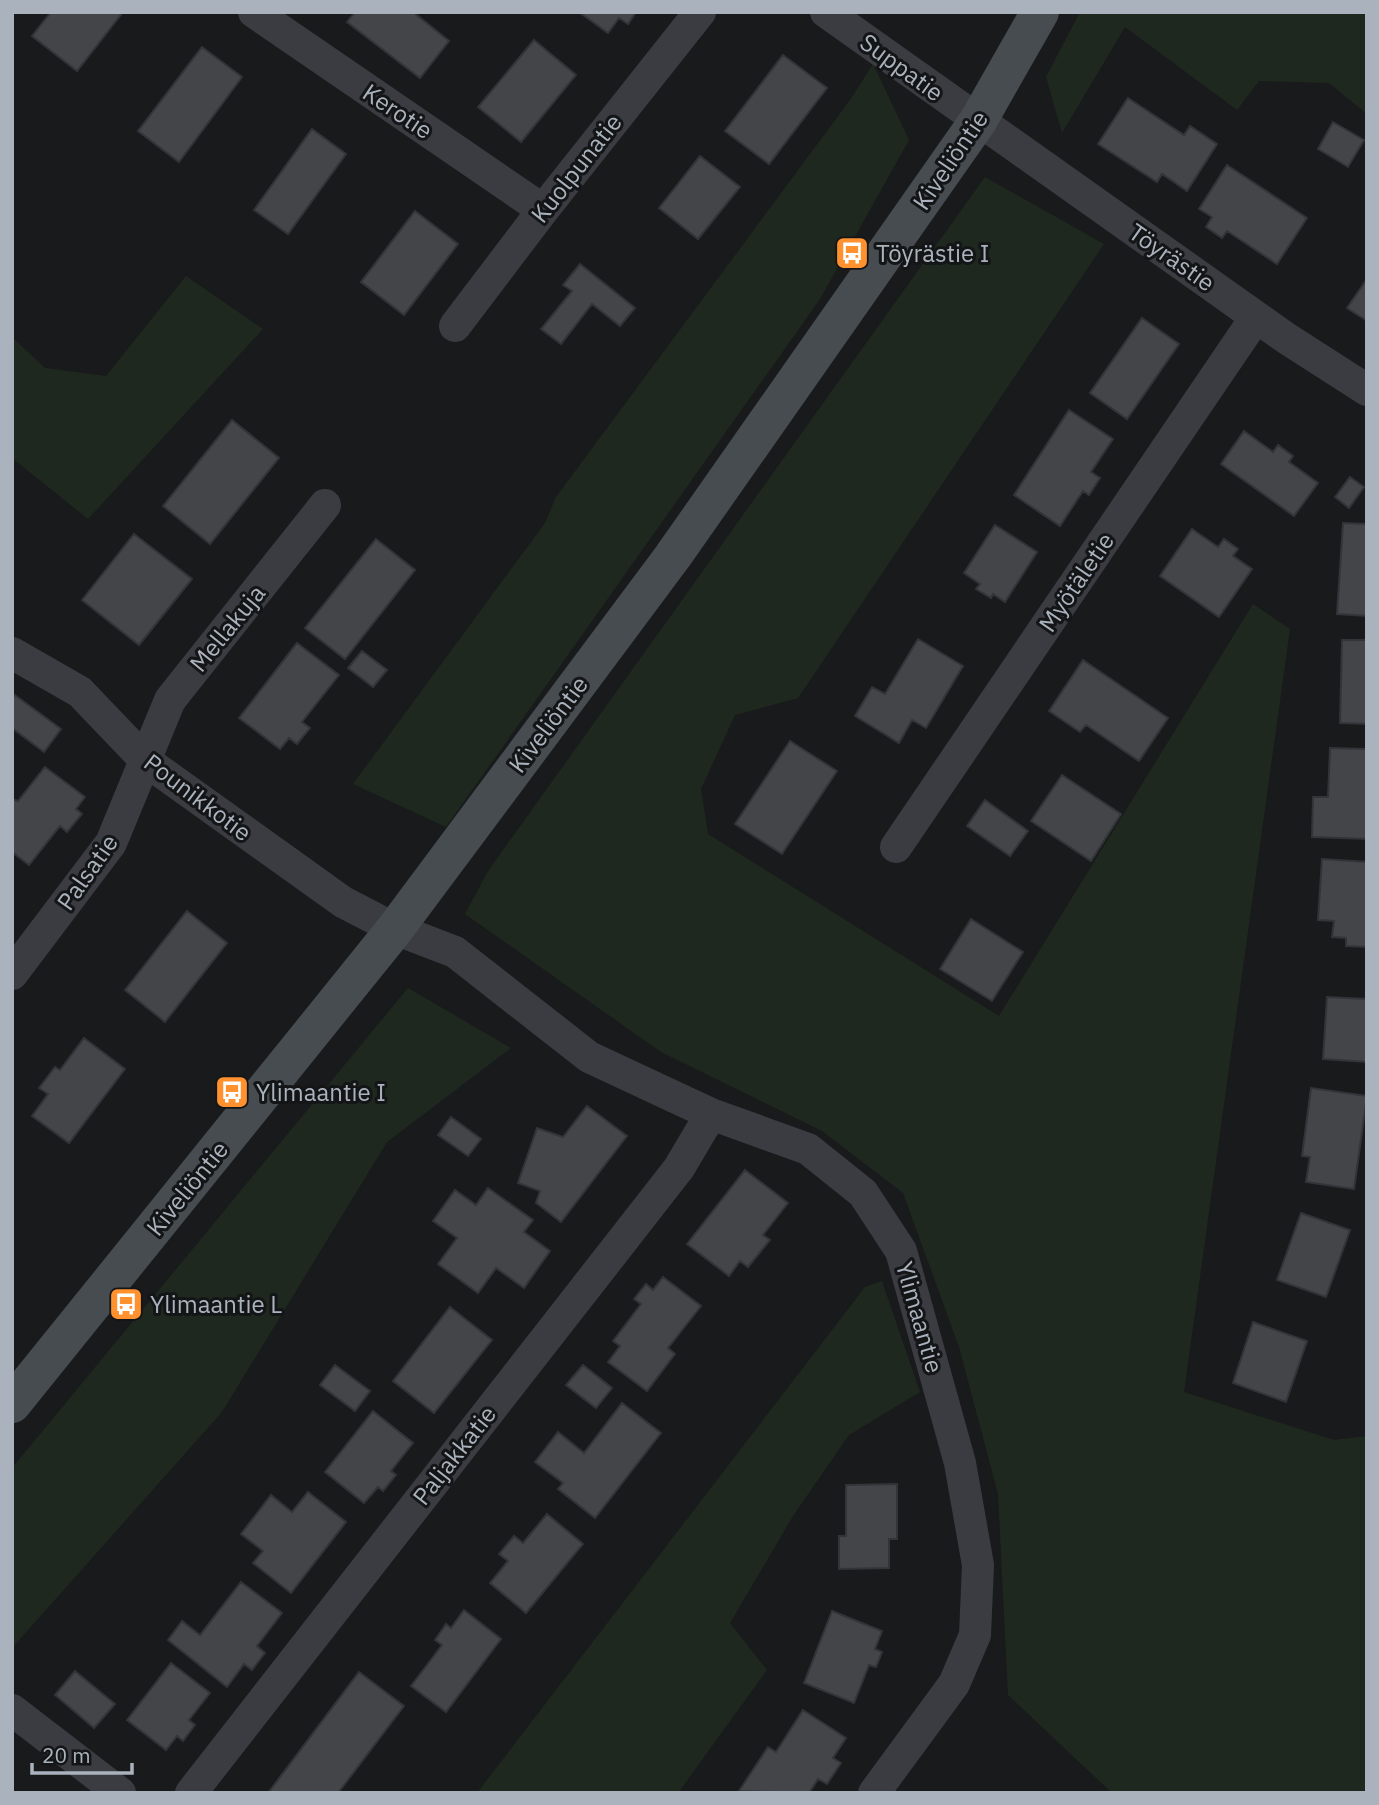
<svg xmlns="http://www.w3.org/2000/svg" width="1379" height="1805" viewBox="0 0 1379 1805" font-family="'IBM Plex Sans',sans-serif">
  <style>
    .green { fill: #1f281e }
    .building { fill: #434549; stroke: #333438; stroke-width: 2 }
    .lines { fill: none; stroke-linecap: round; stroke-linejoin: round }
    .street { stroke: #3a3c41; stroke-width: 32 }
    .secondary { stroke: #474c51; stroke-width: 38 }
    .labels { text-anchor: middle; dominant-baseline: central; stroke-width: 6; stroke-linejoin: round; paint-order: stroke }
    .street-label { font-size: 24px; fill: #aab3bd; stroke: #141517 }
    .poi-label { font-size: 24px; fill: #aab3bd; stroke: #141517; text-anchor: start }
  </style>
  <rect width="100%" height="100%" fill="#191a1c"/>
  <!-- green -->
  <path class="green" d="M 1080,12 L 1367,12 L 1367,114 L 1329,83 L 1259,81 L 1237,110 L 1125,27 L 1062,133 L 1046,77 Z
    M 873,64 L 909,140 L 820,299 L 446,827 L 353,784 L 545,523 L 556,497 L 850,100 Z
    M 985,177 L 1104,244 L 798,698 L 735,715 L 701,789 L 708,834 L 999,1016 L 1253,604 L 1290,629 L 1184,1392 L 1334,1440 L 1367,1436 L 1367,1793 L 1112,1793 L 1008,1695 L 998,1494 L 959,1347 L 903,1193 L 822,1131 L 661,1052 L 465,914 L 488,871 Z
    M 186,276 L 263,329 L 88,519 L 12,458 L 12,337 L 45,368 L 106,376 Z
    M 408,988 L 511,1048 L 387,1142 L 222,1412 L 12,1648 L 12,1468 Z
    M 882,1281 L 920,1392 L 849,1435 L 793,1516 L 730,1623 L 767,1670 L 678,1793 L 477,1793 L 865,1287 Z"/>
  <!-- building -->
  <path class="building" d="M 51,12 L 123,12 L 77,71 L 32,36 Z
    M 355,12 L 413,12 L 449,41 L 420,78 L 347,22 Z
    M 579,12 L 636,12 L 628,24 L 619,18 L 608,33 Z
    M 534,40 L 576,75 L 521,142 L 478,107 Z
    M 202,47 L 242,77 L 179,162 L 138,131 Z
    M 783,55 L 827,88 L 769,164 L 725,131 Z
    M 1128,98 L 1184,135 L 1190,126 L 1217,144 L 1187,191 L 1162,174 L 1157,182 L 1098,144 Z
    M 1333,122 L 1364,140 L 1348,167 L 1318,149 Z
    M 312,129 L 346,154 L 288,234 L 254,210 Z
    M 700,156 L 740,187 L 698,239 L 659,208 Z
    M 1227,165 L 1307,218 L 1277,264 L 1227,231 L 1222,238 L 1206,227 L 1212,217 L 1199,209 Z
    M 415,211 L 458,244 L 404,315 L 361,282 Z
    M 580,264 L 635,308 L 620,326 L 592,304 L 561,344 L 541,329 L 572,291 L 563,285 Z
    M 1367,279 L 1367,321 L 1347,308 Z
    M 1142,318 L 1179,344 L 1127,419 L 1090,393 Z
    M 1069,410 L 1113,439 L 1091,472 L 1100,478 L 1089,495 L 1083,491 L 1060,526 L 1014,495 Z
    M 232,420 L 279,458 L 210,544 L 163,506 Z
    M 1244,431 L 1273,452 L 1278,445 L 1293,456 L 1289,462 L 1318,483 L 1294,516 L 1221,464 Z
    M 1350,477 L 1364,487 L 1349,508 L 1335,497 Z
    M 1343,523 L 1367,524 L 1367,616 L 1337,614 Z
    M 995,525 L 1037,552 L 1005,602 L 993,594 L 991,598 L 976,589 L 980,584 L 964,573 Z
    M 1192,529 L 1218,547 L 1224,539 L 1238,549 L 1233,556 L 1252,569 L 1219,617 L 1160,576 Z
    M 134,534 L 192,579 L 139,645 L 82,600 Z
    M 376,539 L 415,570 L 345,659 L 305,628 Z
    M 918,639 L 963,666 L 926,728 L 912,720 L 899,743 L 855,716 L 872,687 L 885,694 Z
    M 1342,640 L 1367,640 L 1367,724 L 1340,723 Z
    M 297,643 L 339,675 L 302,722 L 310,728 L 297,744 L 289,738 L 280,749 L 239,718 Z
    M 362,651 L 387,670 L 373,687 L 348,668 Z
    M 1083,660 L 1168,718 L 1139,761 L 1086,725 L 1080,732 L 1049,711 Z
    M 12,693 L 61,729 L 44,752 L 12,728 Z
    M 790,741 L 837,771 L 782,854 L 735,824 Z
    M 1330,748 L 1367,749 L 1367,839 L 1312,837 L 1313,797 L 1328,797 Z
    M 45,767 L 85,797 L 76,809 L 82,814 L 67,832 L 60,826 L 29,865 L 12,852 L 12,799 L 18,801 Z
    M 1062,775 L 1121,814 L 1091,861 L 1031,821 Z
    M 985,800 L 1028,831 L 1010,856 L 967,826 Z
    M 1322,859 L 1367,862 L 1367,947 L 1346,946 L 1346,938 L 1332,937 L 1334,921 L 1318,920 Z
    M 187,911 L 227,943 L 165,1022 L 125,990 Z
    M 971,919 L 1023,952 L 992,1001 L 940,969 Z
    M 1327,997 L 1367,999 L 1367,1062 L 1323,1059 Z
    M 84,1038 L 125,1069 L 69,1143 L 32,1116 L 48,1094 L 39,1088 L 55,1067 L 60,1070 Z
    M 1311,1088 L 1367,1096 L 1354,1189 L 1306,1182 L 1310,1157 L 1302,1156 Z
    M 587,1106 L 627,1136 L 561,1222 L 536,1203 L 540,1191 L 518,1183 L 537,1128 L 563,1137 Z
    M 451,1117 L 481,1139 L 468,1156 L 438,1135 Z
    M 745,1170 L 788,1203 L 763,1235 L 770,1240 L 748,1267 L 740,1261 L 729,1276 L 687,1244 Z
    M 488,1188 L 533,1220 L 524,1232 L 550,1251 L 524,1288 L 496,1268 L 478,1293 L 438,1264 L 457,1238 L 433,1221 L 455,1190 L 476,1205 Z
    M 1301,1213 L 1350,1230 L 1326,1297 L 1277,1280 Z
    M 663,1277 L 701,1306 L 668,1348 L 675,1354 L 647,1391 L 608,1362 L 620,1346 L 613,1341 L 641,1304 L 634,1299 L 646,1284 L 653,1290 Z
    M 450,1307 L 492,1340 L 434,1413 L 393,1381 Z
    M 1253,1322 L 1307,1341 L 1286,1402 L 1233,1383 Z
    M 335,1365 L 370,1391 L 355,1411 L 320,1385 Z
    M 583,1365 L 612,1388 L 596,1408 L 566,1385 Z
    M 622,1403 L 661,1433 L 595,1518 L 558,1489 L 563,1483 L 535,1462 L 558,1432 L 584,1453 Z
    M 373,1411 L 413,1443 L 391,1471 L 396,1475 L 383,1491 L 378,1487 L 364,1503 L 325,1472 Z
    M 897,1484 L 897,1539 L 889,1539 L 889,1568 L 839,1569 L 839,1536 L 846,1536 L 846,1485 Z
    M 308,1492 L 346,1522 L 291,1593 L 253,1563 L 263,1551 L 241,1534 L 271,1495 L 292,1512 Z
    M 547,1514 L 583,1544 L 526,1613 L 490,1583 L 508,1561 L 499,1554 L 514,1536 L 523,1543 Z
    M 241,1582 L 282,1613 L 257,1646 L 265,1653 L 252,1670 L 244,1664 L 227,1687 L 168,1640 L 182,1621 L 200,1635 Z
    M 464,1610 L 501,1639 L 446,1712 L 411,1686 L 442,1645 L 435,1640 L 446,1624 L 451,1628 Z
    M 832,1611 L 882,1631 L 875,1649 L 882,1652 L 876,1667 L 869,1665 L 854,1703 L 804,1683 Z
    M 171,1663 L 210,1693 L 189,1720 L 195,1725 L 183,1741 L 177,1736 L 166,1750 L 127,1720 Z
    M 75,1671 L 115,1704 L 94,1728 L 55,1695 Z
    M 359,1672 L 404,1706 L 338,1793 L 268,1793 Z
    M 803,1710 L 846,1738 L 833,1758 L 841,1763 L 827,1784 L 818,1779 L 809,1793 L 739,1791 L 768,1747 L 776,1752 Z"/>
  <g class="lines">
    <!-- street -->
    <path class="street" d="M 254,12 L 543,210
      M 826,12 L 1286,338 L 1367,390
      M 455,326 L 543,210 L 700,12
      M 12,653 L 80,692 L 146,761 L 343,902 L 395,929 L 455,952 L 589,1057 L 711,1114 L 808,1149 L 863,1193 L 901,1251 L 960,1463 L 978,1565 L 975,1635 L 954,1684 L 874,1793
      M 896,847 L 1256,317
      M 12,974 L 111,843 L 170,700 L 325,505
      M 12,1710 L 120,1793
      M 191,1793 L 679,1168 L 711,1114"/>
    <!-- secondary -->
    <path class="secondary" d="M 12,1404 L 395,929 L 673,556 L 978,121 L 1040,12"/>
  </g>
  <!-- icons -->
  <defs>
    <g id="bus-square" transform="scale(1.75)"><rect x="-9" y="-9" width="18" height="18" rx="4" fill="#ff922e" stroke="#141517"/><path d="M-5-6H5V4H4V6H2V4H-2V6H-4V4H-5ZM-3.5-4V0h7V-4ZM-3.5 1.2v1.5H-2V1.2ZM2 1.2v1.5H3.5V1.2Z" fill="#fff"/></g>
  </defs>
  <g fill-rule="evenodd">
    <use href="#bus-square" x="852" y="253"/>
    <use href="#bus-square" x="232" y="1092"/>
    <use href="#bus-square" x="126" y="1304"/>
  </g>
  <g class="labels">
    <!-- street labels -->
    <g class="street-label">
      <text transform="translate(902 67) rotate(36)">Suppatie</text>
      <text transform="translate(398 111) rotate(34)">Kerotie</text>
      <text transform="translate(950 160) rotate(-56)">Kiveliöntie</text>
      <text transform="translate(576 168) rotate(-52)">Kuolpunatie</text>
      <text transform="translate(1172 257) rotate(35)">Töyrästie</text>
      <text transform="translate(1076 582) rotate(-56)">Myötäletie</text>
      <text transform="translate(227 628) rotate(-51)">Mellakuja</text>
      <text transform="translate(548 724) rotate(-53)">Kiveliöntie</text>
      <text transform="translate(198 797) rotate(37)">Pounikkotie</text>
      <text transform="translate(87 872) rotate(-55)">Palsatie</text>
      <text transform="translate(187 1188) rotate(-51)">Kiveliöntie</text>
      <text transform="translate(920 1317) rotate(74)">Ylimaantie</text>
      <text transform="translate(454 1455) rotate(-52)">Paljakkatie</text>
    </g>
    <!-- poi labels -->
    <g class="poi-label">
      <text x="876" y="253">Töyrästie I</text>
      <text x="256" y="1092">Ylimaantie I</text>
      <text x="150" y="1304">Ylimaantie L</text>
    </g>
  </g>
  <!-- border -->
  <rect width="1379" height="1805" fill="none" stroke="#aab3bd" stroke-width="28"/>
  <!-- scale -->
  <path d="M32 1763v10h100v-10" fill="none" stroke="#aab3bd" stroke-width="3.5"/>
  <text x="42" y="1763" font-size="21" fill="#aab3bd" stroke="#141517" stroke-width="5" paint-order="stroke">20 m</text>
</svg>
